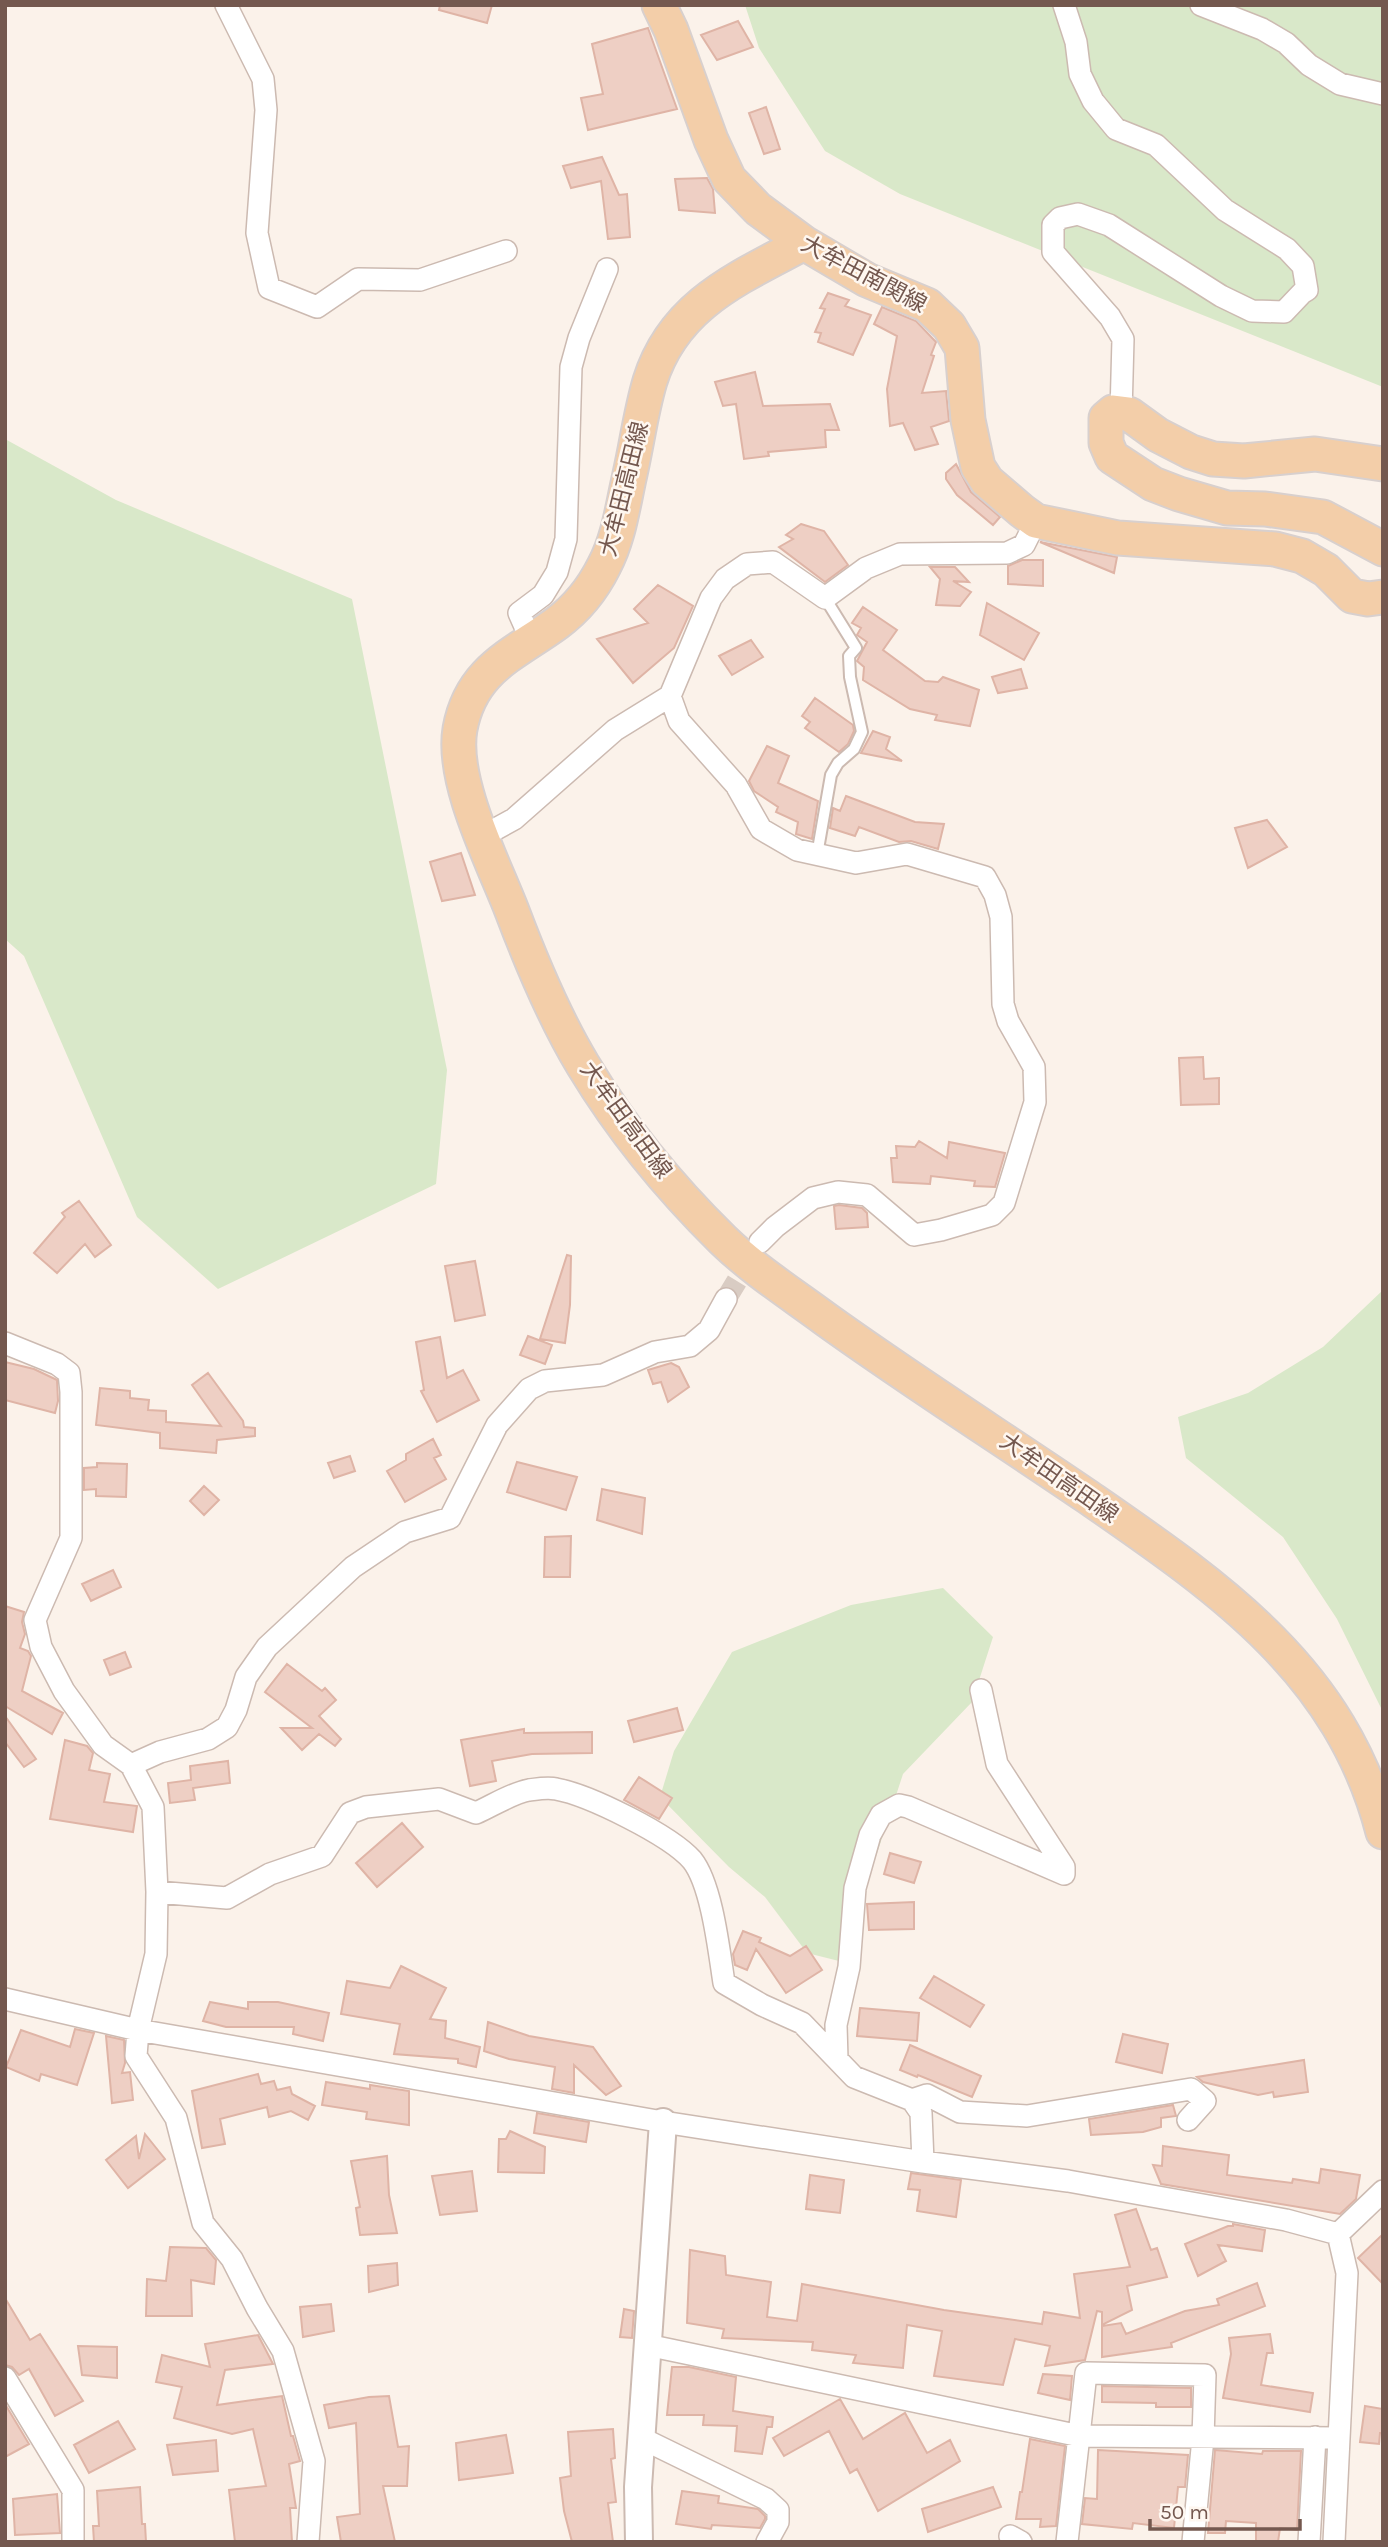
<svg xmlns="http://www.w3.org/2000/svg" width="1388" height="2547" viewBox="0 0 1388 2547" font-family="Karla,'Noto Sans JP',sans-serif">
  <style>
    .green { fill: #d9e8c9 }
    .building { fill: #eecfc4; stroke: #dfb4a6; stroke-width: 2 }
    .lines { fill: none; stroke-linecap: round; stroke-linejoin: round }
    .minor-tunnel { stroke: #d9ccc3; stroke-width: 21; stroke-dasharray: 21 10; stroke-linecap: butt }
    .service-casing { stroke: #ccbab1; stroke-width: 14 }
    .minor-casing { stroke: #ccbab1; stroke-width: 24 }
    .tertiary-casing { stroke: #ccbab1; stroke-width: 30 }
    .primary-casing { stroke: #d8d0ce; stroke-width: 37 }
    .service { stroke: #fff; stroke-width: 10 }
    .minor { stroke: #fff; stroke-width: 21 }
    .tertiary { stroke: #fff; stroke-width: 26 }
    .primary { stroke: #f3cea9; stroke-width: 33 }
    .labels { text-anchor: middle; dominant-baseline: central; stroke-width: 5; stroke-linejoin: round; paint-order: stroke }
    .street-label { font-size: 23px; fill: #74584f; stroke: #fef7f0 }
  </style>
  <rect width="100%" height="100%" fill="#fbf2ea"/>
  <!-- green -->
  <path class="green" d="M 745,5 L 1383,5 L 1383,387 L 900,194 L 825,151 L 759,48 Z
    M 5,439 L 116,500 L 352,599 L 447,1070 L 436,1184 L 218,1289 L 137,1217 L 24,956 L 5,939 Z
    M 1383,1290 L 1383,1712 L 1337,1619 L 1283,1537 L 1186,1458 L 1178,1417 L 1248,1393 L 1323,1347 Z
    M 943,1588 L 993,1637 L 972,1702 L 903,1774 L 862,1899 L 847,1963 L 807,1953 L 765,1897 L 729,1867 L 660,1797 L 674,1751 L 732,1652 L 851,1605 Z"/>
  <!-- building -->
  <path class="building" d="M 440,5 L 492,5 L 487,23 L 439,10 Z
    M 738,21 L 753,47 L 717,60 L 701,35 Z
    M 648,28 L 677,109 L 588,130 L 581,98 L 603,94 L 592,44 Z
    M 766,107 L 780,149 L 764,154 L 749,113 Z
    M 602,157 L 619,195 L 627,194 L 630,237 L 608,239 L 601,181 L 571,188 L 563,166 Z
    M 707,178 L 713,189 L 715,213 L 679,210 L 675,179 Z
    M 828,293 L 849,300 L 845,306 L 871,315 L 853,355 L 818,342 L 821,333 L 815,332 L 825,309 L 820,308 Z
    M 882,307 L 916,321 L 936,342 L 931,355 L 934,356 L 922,393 L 946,391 L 949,421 L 931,427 L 938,444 L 915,450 L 903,423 L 890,426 L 887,389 L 897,336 L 874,324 Z
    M 755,372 L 763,406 L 830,404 L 839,430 L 825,430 L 826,447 L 768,452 L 769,456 L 744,459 L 736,404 L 723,406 L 715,382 Z
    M 956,464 L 971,492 L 1000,517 L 993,525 L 957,495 L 946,479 L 946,473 Z
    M 801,524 L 824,531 L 848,565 L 825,582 L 779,547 L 793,539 L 786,535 Z
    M 1040,542 L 1117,557 L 1114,573 L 1085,561 Z
    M 1022,560 L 1043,560 L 1043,586 L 1008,584 L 1008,566 Z
    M 930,567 L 955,567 L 969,582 L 953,581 L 971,592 L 960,606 L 936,605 L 940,579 Z
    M 658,585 L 693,606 L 674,648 L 633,683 L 597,639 L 648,623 L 634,609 Z
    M 987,603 L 1039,633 L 1024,660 L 980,635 Z
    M 863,607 L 897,630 L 883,650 L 925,681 L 938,682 L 943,677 L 979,690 L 970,726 L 935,720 L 937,715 L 910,709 L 863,680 L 864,667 L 857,661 L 867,642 L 857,635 L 861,628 L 852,623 Z
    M 751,640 L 763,657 L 732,675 L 719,656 Z
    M 1021,669 L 1027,688 L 998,693 L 992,677 Z
    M 815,698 L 853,725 L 854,731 L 848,744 L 839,752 L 805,728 L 810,722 L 802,716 Z
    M 873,731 L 890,737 L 886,749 L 902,761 L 861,753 Z
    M 767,746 L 789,756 L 778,783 L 818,801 L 812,839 L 796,834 L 798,822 L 776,812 L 778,807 L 754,791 L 749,781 Z
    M 846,796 L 915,822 L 944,824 L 938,849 L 911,841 L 899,842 L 859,827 L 855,836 L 830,828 L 833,808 L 840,811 Z
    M 1267,820 L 1287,847 L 1248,868 L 1235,828 Z
    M 461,853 L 475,895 L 442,901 L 430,862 Z
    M 1203,1057 L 1204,1079 L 1219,1078 L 1219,1104 L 1181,1105 L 1179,1058 Z
    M 919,1141 L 947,1158 L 949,1142 L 1005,1153 L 995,1187 L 974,1186 L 975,1181 L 931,1176 L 930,1184 L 893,1182 L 891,1158 L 897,1158 L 896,1146 L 915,1147 Z
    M 79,1201 L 111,1245 L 95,1257 L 85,1244 L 57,1273 L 34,1253 L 65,1217 L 62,1213 Z
    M 839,1205 L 862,1208 L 867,1213 L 868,1227 L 836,1229 L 834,1206 Z
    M 567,1255 L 571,1256 L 570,1305 L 565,1343 L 540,1339 Z
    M 475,1261 L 485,1315 L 455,1321 L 445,1266 Z
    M 528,1336 L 552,1345 L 545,1364 L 520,1355 Z
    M 440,1337 L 447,1378 L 463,1370 L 479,1400 L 437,1422 L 421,1391 L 424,1390 L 416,1342 Z
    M 5,1362 L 34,1369 L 57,1380 L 58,1401 L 55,1413 L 5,1400 Z
    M 671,1363 L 679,1367 L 689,1387 L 668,1402 L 661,1382 L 653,1384 L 648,1370 Z
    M 208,1373 L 243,1421 L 244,1427 L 255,1428 L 255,1436 L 217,1440 L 216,1453 L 160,1448 L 160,1433 L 96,1425 L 100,1388 L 130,1391 L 130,1398 L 149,1400 L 148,1410 L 166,1411 L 166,1422 L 221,1426 L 192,1385 Z
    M 433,1439 L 441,1455 L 434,1458 L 446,1479 L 405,1502 L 387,1471 L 406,1460 L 406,1454 Z
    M 350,1456 L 355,1471 L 334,1478 L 328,1463 Z
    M 517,1462 L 577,1477 L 566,1510 L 507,1492 Z
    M 97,1463 L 127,1464 L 126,1497 L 96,1496 L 96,1489 L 84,1490 L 84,1468 L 97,1467 Z
    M 204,1486 L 219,1500 L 204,1515 L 190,1501 Z
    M 602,1489 L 645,1498 L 642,1534 L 597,1520 Z
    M 571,1536 L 570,1577 L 544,1577 L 545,1537 Z
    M 113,1570 L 121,1587 L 91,1601 L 82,1584 Z
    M 5,1606 L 24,1612 L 22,1622 L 25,1634 L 20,1648 L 28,1651 L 31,1656 L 22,1691 L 63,1713 L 52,1734 L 5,1706 Z
    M 125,1652 L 131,1667 L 110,1675 L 104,1660 Z
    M 287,1664 L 322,1691 L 325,1688 L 336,1700 L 319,1716 L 341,1739 L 335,1746 L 319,1734 L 302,1750 L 281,1728 L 312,1728 L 265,1692 Z
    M 677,1708 L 683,1730 L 634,1742 L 628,1721 Z
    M 5,1716 L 36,1759 L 24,1767 L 5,1742 Z
    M 524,1729 L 524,1733 L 592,1732 L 592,1753 L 532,1754 L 492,1761 L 496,1781 L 470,1786 L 461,1740 Z
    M 65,1740 L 87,1746 L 93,1753 L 89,1770 L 110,1774 L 104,1802 L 137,1806 L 133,1832 L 50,1819 Z
    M 228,1761 L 230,1783 L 193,1788 L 195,1800 L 170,1803 L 168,1783 L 191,1780 L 190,1766 Z
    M 639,1777 L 672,1798 L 659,1819 L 624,1800 Z
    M 402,1823 L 423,1847 L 377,1887 L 356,1863 Z
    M 890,1853 L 921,1862 L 914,1883 L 884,1874 Z
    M 914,1902 L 914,1929 L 869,1930 L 867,1904 Z
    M 743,1931 L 761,1938 L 759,1942 L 790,1956 L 806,1946 L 822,1970 L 786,1993 L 756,1949 L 747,1970 L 735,1965 L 733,1954 Z
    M 401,1966 L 446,1988 L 430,2019 L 446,2021 L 445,2038 L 480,2047 L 476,2067 L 458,2063 L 458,2059 L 394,2054 L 400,2024 L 341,2014 L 347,1981 L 390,1988 Z
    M 934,1976 L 984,2005 L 970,2027 L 920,1998 Z
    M 210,2002 L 248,2009 L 248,2002 L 278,2002 L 329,2013 L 323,2041 L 293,2034 L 294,2027 L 226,2027 L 203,2021 Z
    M 860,2008 L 919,2013 L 917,2041 L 857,2036 Z
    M 488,2022 L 529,2036 L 593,2047 L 621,2086 L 606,2095 L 574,2065 L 574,2093 L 552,2089 L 555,2067 L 509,2059 L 484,2051 Z
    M 75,2029 L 94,2033 L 77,2085 L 41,2074 L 39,2081 L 6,2067 L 21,2030 L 70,2047 Z
    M 1123,2034 L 1168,2044 L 1162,2073 L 1116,2062 Z
    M 106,2036 L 124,2040 L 125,2063 L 122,2073 L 130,2072 L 133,2100 L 112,2103 Z
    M 910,2045 L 981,2076 L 972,2097 L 918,2075 L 917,2077 L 900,2070 Z
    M 1304,2060 L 1308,2092 L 1274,2097 L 1273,2092 L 1258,2095 L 1203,2082 L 1197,2077 Z
    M 258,2074 L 261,2084 L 274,2081 L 277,2090 L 290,2087 L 292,2094 L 315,2106 L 308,2120 L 291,2111 L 269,2117 L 267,2107 L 220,2119 L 225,2144 L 202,2148 L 192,2091 Z
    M 326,2082 L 370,2089 L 370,2085 L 409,2091 L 409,2125 L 366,2119 L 367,2112 L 322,2105 Z
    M 1173,2105 L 1176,2116 L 1161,2118 L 1161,2127 L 1143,2132 L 1091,2135 L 1089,2119 Z
    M 537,2113 L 589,2122 L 586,2142 L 534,2133 Z
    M 510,2131 L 545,2147 L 544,2173 L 498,2172 L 499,2139 L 506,2139 Z
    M 145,2134 L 165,2159 L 128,2188 L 106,2160 L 136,2136 L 139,2159 Z
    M 1163,2146 L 1229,2155 L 1227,2175 L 1292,2183 L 1293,2179 L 1319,2183 L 1321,2169 L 1360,2175 L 1356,2199 L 1340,2214 L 1161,2184 L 1153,2165 L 1162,2166 Z
    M 387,2156 L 389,2195 L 397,2233 L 360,2235 L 356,2208 L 360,2207 L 351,2161 Z
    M 472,2171 L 477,2211 L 440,2215 L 432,2176 Z
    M 911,2173 L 961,2180 L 956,2217 L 917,2211 L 920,2190 L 908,2189 Z
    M 810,2175 L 844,2180 L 840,2213 L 806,2209 Z
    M 1136,2209 L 1151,2250 L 1157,2248 L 1167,2277 L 1127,2286 L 1132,2310 L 1102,2325 L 1102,2312 L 1097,2311 L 1085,2360 L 1045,2366 L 1050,2346 L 1015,2339 L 1003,2385 L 934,2376 L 942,2331 L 907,2325 L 903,2368 L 853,2363 L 856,2355 L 812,2350 L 813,2342 L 722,2338 L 724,2329 L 687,2323 L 690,2250 L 725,2256 L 726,2275 L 771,2282 L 767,2317 L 797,2321 L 802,2284 L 944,2310 L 1042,2324 L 1044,2312 L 1080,2318 L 1074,2274 L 1130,2267 L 1115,2215 Z
    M 1233,2224 L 1265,2230 L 1262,2251 L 1218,2245 L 1226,2261 L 1198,2276 L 1185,2244 L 1228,2226 L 1233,2226 Z
    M 1383,2234 L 1383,2284 L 1358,2258 Z
    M 170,2247 L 206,2248 L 216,2260 L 214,2284 L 191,2280 L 192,2316 L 146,2316 L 147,2279 L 166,2281 Z
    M 397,2263 L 398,2285 L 369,2292 L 368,2266 Z
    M 1257,2283 L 1265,2306 L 1171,2343 L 1172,2347 L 1102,2357 L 1102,2326 L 1121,2323 L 1126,2334 L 1185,2311 L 1219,2305 L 1217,2299 Z
    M 5,2298 L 30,2340 L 40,2334 L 83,2401 L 55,2416 L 29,2369 L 19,2375 L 12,2367 L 5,2365 Z
    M 331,2304 L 334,2331 L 303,2337 L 300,2307 Z
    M 624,2309 L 634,2311 L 632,2338 L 620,2337 Z
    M 1270,2334 L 1273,2353 L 1267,2353 L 1261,2385 L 1313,2393 L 1310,2412 L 1223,2398 L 1231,2354 L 1229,2338 Z
    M 258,2335 L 273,2364 L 225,2370 L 217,2405 L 282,2396 L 291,2436 L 293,2436 L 300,2461 L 289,2464 L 296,2508 L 290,2508 L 292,2542 L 235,2542 L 229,2490 L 266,2486 L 253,2429 L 232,2434 L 174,2418 L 182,2387 L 156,2382 L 162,2355 L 210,2367 L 205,2344 Z
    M 78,2346 L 117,2347 L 117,2378 L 82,2375 Z
    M 672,2367 L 689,2367 L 736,2377 L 733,2411 L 773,2417 L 772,2427 L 767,2427 L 762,2454 L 735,2451 L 737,2426 L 703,2425 L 704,2415 L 667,2415 Z
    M 1043,2374 L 1072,2376 L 1070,2400 L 1038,2393 Z
    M 1102,2386 L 1191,2388 L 1191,2407 L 1156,2407 L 1156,2403 L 1102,2402 Z
    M 389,2396 L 398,2447 L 409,2446 L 407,2486 L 383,2486 L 395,2542 L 341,2542 L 337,2517 L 360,2514 L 356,2423 L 329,2428 L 324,2405 L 369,2397 Z
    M 840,2399 L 863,2439 L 905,2413 L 927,2453 L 950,2440 L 960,2461 L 878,2511 L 857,2469 L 850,2473 L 829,2431 L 784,2456 L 773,2438 Z
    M 5,2404 L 29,2444 L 5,2457 Z
    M 1365,2406 L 1383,2409 L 1383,2433 L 1380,2433 L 1379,2444 L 1360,2442 Z
    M 118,2421 L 135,2449 L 89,2473 L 74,2445 Z
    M 613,2429 L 615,2458 L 611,2459 L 616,2502 L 608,2503 L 613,2542 L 572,2542 L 564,2511 L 560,2478 L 571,2476 L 568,2432 Z
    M 506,2435 L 513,2473 L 459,2480 L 456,2443 Z
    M 1030,2439 L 1065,2446 L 1056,2526 L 1040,2527 L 1041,2519 L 1016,2519 L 1020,2492 L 1022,2492 Z
    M 216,2440 L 218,2471 L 173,2475 L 167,2445 Z
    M 1098,2450 L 1188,2455 L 1185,2487 L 1178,2487 L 1174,2528 L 1133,2523 L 1132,2529 L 1082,2524 L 1085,2498 L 1097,2499 Z
    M 1215,2450 L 1262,2454 L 1263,2451 L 1301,2451 L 1297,2530 L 1280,2528 L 1278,2542 L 1256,2542 L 1256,2523 L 1226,2521 L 1225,2533 L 1208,2533 Z
    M 140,2487 L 142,2524 L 145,2524 L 146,2542 L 94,2542 L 93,2526 L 99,2526 L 97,2491 Z
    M 993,2487 L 1001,2507 L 928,2532 L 922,2509 Z
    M 682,2491 L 719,2496 L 718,2503 L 758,2509 L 765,2516 L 765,2519 L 760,2528 L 712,2525 L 711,2529 L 676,2524 Z
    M 57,2494 L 60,2533 L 15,2535 L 13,2499 Z"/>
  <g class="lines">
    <!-- minor-tunnel -->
    <path class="minor-tunnel" d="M 726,1299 L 754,1253"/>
    <!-- service casing -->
    <g class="service-casing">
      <path id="service" d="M 817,855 L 831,775 L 838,763 L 854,749 L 862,732 L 850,677 L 849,656 L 856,648 L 825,598"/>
    </g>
    <!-- minor casing -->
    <g class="minor-casing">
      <path id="minor" d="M 226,5 L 263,79 L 266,110 L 257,233 L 269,288 L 317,307 L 358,279 L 420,280 L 506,251
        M 1064,5 L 1076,42 L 1080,74 L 1093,101 L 1116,129 L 1156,145 L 1225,210 L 1287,249 L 1303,266 L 1307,290 L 1302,293 L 1284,312 L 1252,311 L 1221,296 L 1109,225 L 1078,214 L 1060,218 L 1053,225 L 1053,252 L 1110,317 L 1123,339 L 1121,413
        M 1201,5 L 1262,29 L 1286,43 L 1309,65 L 1340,84 L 1383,94
        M 531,640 L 519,613 L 543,595 L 557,572 L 566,539 L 571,367 L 579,338 L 607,269
        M 483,836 L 514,819 L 615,730 L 670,696
        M 760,1242 L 775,1227 L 813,1198 L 838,1192 L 867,1195 L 914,1235 L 941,1230 L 992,1215 L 1004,1203 L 1035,1102 L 1034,1067 L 1008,1021 L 1003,1004 L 1001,917 L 995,895 L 985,877 L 907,854 L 856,863 L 797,850 L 761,829 L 736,785 L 679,721 L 670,696 L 711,598 L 725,579 L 747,564 L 773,562 L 825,598 L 866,568 L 900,554 L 1007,553 L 1024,545 L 1036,521
        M 5,1343 L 57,1364 L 69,1373 L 71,1392 L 71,1538 L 35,1620 L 41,1647 L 64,1691 L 103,1745 L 131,1765 L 153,1807 L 157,1892 L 156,1954 L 138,2030 L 136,2056 L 176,2118 L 203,2223 L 232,2259 L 257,2308 L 283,2351 L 314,2461 L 308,2542
        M 131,1765 L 160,1752 L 208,1739 L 227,1727 L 236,1710 L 246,1677 L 267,1647 L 353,1567 L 405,1532 L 450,1518 L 497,1425 L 529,1389 L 545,1381 L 603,1375 L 655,1352 L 690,1346 L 709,1330 L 726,1299
        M 157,1892 L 227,1898 L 270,1874 L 322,1856 L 350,1813 L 366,1807 L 439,1799 L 476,1813 C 492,1806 512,1793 529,1790 C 537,1789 548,1787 556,1789 C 589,1795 670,1835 692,1860 C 712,1885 719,1951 724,1983 L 762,2005 L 802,2023 L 854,2077 L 912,2100 L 921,2113 L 923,2162
        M 5,1999 L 138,2030 L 663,2122 L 923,2162 L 1068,2181 L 1286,2220 L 1338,2234
        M 837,2059 L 836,2025 L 849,1967 L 855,1888 L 870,1835 L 881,1815 L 899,1805 L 908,1807 L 1064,1874 L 1064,1867 L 997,1764 L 981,1690
        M 912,2100 L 927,2095 L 960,2112 L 1027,2116 L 1191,2089 L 1205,2101 L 1188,2120
        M 1338,2234 L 1383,2191
        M 647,2345 L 1080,2436 L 1338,2438
        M 5,2378 L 73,2490 L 73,2542
        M 641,2438 L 766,2499 L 778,2510 L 778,2522 L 767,2542
        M 1010,2536 L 1021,2542
        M 1067,2542 L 1086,2373 L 1205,2375 L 1203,2438 L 1193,2542
        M 1309,2542 L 1315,2437
        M 1334,2542 L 1347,2273 L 1338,2234"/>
    </g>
    <!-- tertiary casing -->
    <g class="tertiary-casing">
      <path id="tertiary" d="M 639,2542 L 638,2487 L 663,2122"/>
    </g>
    <!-- primary casing -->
    <g class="primary-casing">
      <path id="primary" d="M 659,5 L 671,30 L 711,140 L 729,179 L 758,209 L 804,243 L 867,280 L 927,305 L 949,326 L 962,348 L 968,420 L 978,467 L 987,481 L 1022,511 L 1036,521 L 1118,538 L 1275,549 L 1302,556 L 1326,570 L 1352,596 L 1368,599 L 1383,597
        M 804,243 C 739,278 674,304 650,381 C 641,411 637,443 630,474 C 623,505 619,538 604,566 C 593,588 576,609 557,623 C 513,655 471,669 460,729 C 451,781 493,862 512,911 C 532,964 554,1017 583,1065 C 621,1128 670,1188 723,1240 C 753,1269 790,1293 824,1318 C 910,1380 1000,1437 1088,1497 C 1218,1587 1341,1670 1383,1832
        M 1383,464 L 1315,454 L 1244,461 L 1213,459 L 1191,452 L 1158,435 L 1129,414 L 1113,412 L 1106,418 L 1106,443 L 1112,457 L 1153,484 L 1179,494 L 1227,508 L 1265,509 L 1323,517 L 1383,549"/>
    </g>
    <!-- service -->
    <use href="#service" class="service"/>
    <!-- minor -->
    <use href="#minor" class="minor"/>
    <!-- tertiary -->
    <use href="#tertiary" class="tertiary"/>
    <!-- primary -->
    <use href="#primary" class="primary"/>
  </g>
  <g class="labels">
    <!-- street labels -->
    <g class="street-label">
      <text transform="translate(864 274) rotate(28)">大牟田南関線</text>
      <text transform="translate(624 489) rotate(-76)">大牟田高田線</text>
      <text transform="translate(626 1120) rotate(54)">大牟田高田線</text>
      <text transform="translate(1059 1478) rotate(35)">大牟田高田線</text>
    </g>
  </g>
  <!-- border -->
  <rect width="1388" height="2547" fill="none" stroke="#74584f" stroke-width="14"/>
  <!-- scale -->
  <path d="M1150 2519v10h150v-10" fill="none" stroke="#74584f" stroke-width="3.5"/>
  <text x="1160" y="2519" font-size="21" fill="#74584f" stroke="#fef7f0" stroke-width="5" paint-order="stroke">50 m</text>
</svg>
